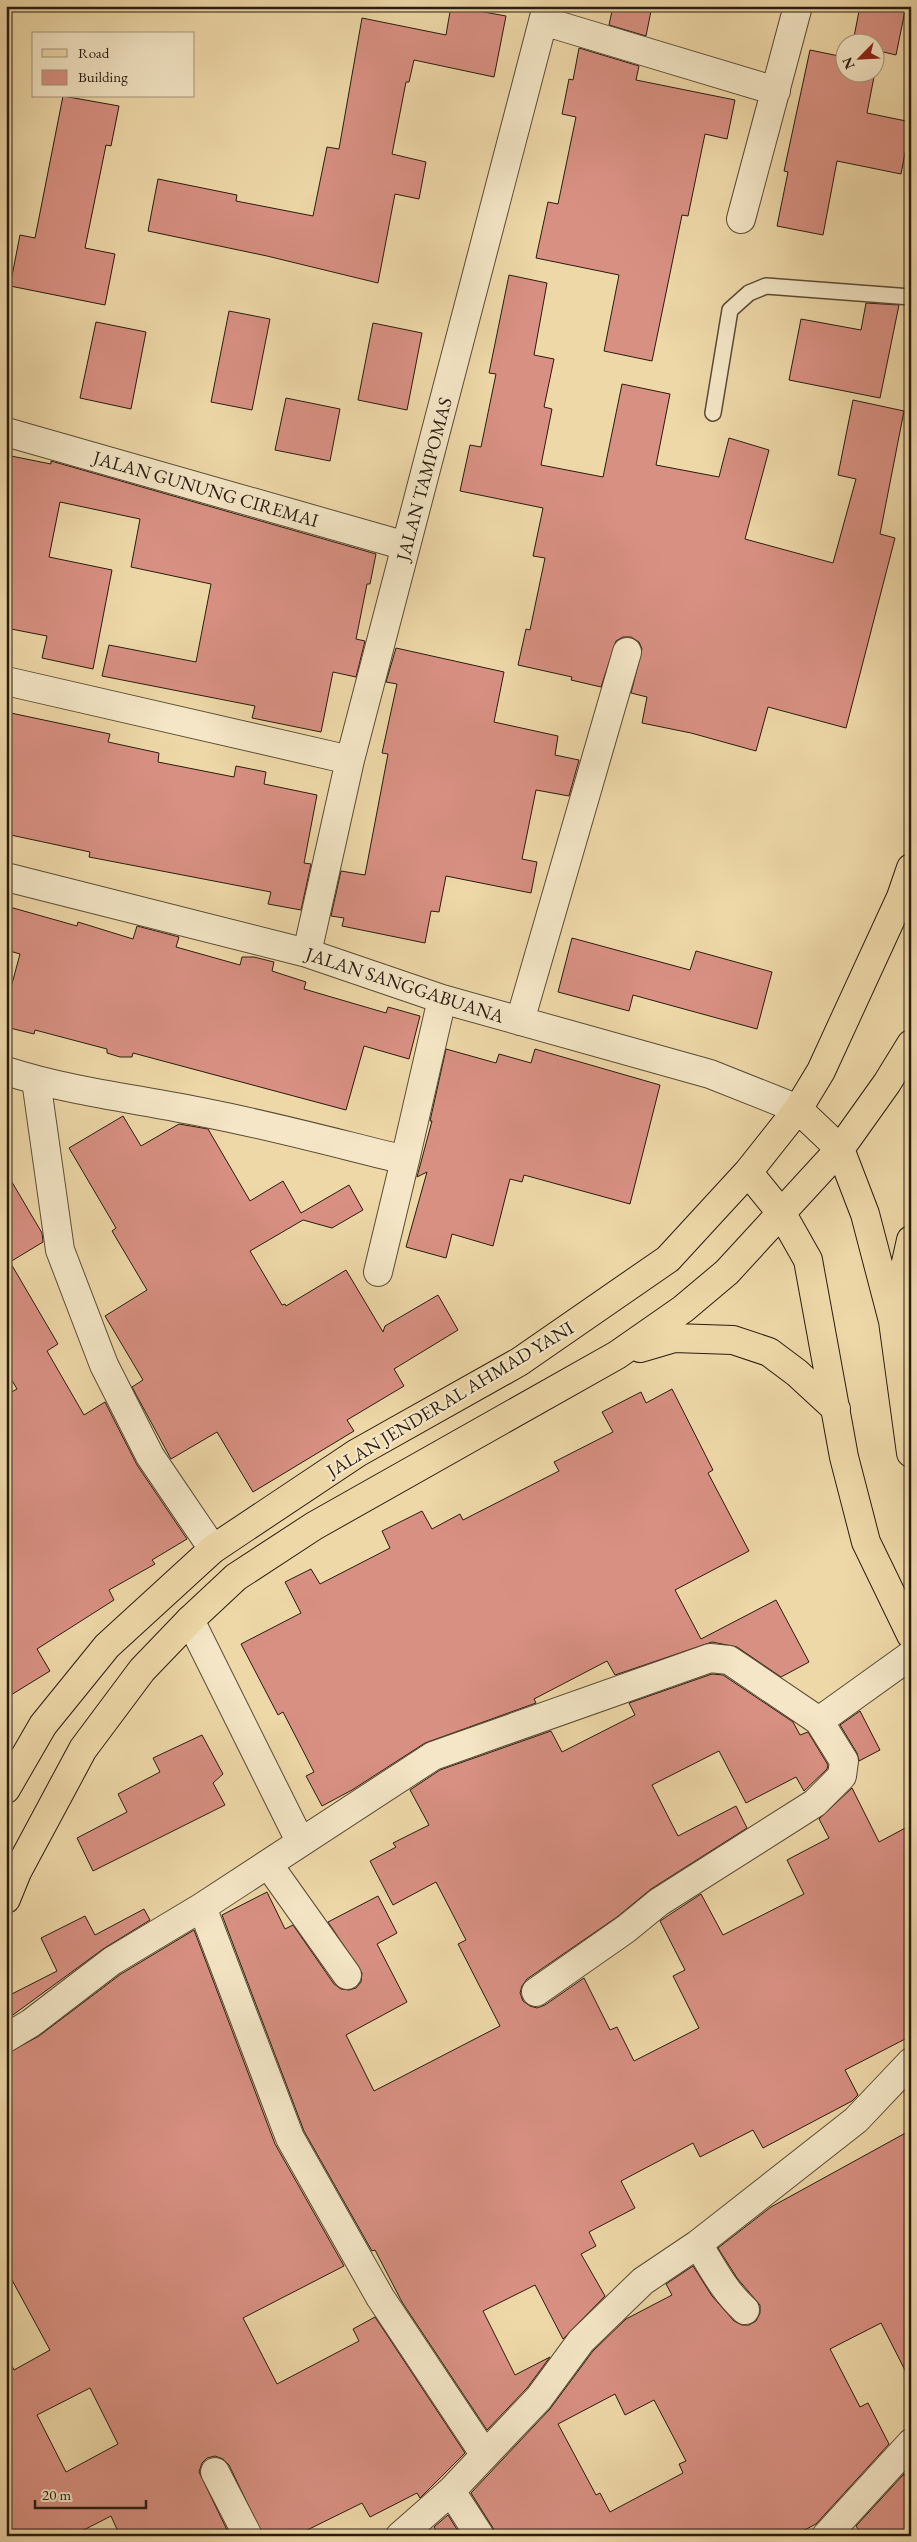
<svg xmlns="http://www.w3.org/2000/svg" width="917" height="2542" viewBox="0 0 917 2542" font-family="'EB Garamond',serif">
  <style>
    .building { fill: #d89082; stroke: #281c10; fill-rule: evenodd }
    .lines { fill: none; stroke-linecap: round; stroke-linejoin: round }
    .lane-casing { stroke: #5a4b36; stroke-width: 18 }
    .street-casing { stroke: #5a4b36; stroke-width: 30 }
    .primary-casing { stroke: #281c10; stroke-width: 30 }
    .lane { stroke: #f4e6c6; stroke-width: 15 }
    .street { stroke: #f4e6c6; stroke-width: 28 }
    .primary { stroke: #eed8a8; stroke-width: 28 }
    .labels { text-anchor: middle; dominant-baseline: central; stroke-width: 4.5; stroke-linejoin: round; paint-order: stroke }
    .street-label { font-size: 19px; fill: #281c10; stroke: #f4e6c6 }
  </style>
  <rect width="100%" height="100%" fill="#eed8a8"/>
  <filter id="stains"><feTurbulence type="fractalNoise" baseFrequency=".004" numOctaves="4"/><feColorMatrix values="0 0 0 0 .2 0 0 0 0 .09 0 0 0 0 .02 0 0 0 .5 -.17"/></filter>
  <radialGradient id="worn" r=".72"><stop offset=".6" stop-color="#630" stop-opacity="0"/><stop offset="1" stop-color="#630" stop-opacity=".3"/></radialGradient>
  <!-- building -->
  <path class="building" d="M 451,6 L 506,16 L 494,77 L 414,60 L 409,82 L 406,82 L 392,154 L 426,162 L 419,199 L 395,194 L 378,283 L 267,256 L 148,231 L 158,179 L 237,195 L 236,201 L 313,216 L 327,147 L 339,149 L 362,18 L 446,35 Z
    M 613,6 L 652,6 L 646,36 L 609,25 Z
    M 860,6 L 906,6 L 896,55 L 879,51 L 867,113 L 911,122 L 901,174 L 837,161 L 823,235 L 777,226 L 788,172 L 784,171 L 810,50 L 844,57 L 844,72 L 874,72 L 874,42 L 853,42 Z
    M 579,48 L 639,66 L 636,80 L 735,100 L 727,139 L 705,134 L 688,216 L 682,215 L 652,361 L 604,351 L 619,275 L 536,258 L 548,202 L 558,204 L 576,117 L 562,114 L 569,79 L 573,80 Z
    M 63,96 L 119,106 L 111,146 L 106,145 L 85,248 L 115,254 L 105,305 L 10,286 L 20,235 L 35,238 Z
    M 509,275 L 547,283 L 534,355 L 554,359 L 544,407 L 552,409 L 541,465 L 603,477 L 622,384 L 670,394 L 656,465 L 719,477 L 729,438 L 769,450 L 745,539 L 833,563 L 856,479 L 838,475 L 853,400 L 904,411 L 880,534 L 895,538 L 846,728 L 768,707 L 756,751 L 691,733 L 642,723 L 647,697 L 631,693 L 642,649 L 639,642 L 631,637 L 623,637 L 616,641 L 601,687 L 571,680 L 572,677 L 518,665 L 526,629 L 530,630 L 545,558 L 533,556 L 543,508 L 460,491 L 470,445 L 481,447 L 496,374 L 489,373 Z
    M 866,303 L 899,305 L 880,398 L 789,380 L 801,319 L 861,330 Z
    M 229,311 L 270,319 L 252,410 L 211,402 Z
    M 96,322 L 146,332 L 131,409 L 80,398 Z
    M 373,323 L 422,333 L 407,410 L 358,400 Z
    M 286,398 L 340,409 L 330,461 L 275,450 Z
    M 6,455 L 51,464 L 51,461 L 376,554 L 370,584 L 367,584 L 356,639 L 365,641 L 356,677 L 333,672 L 321,732 L 252,718 L 255,706 L 102,676 L 109,645 L 196,662 L 211,584 L 131,567 L 140,519 L 60,502 L 49,557 L 112,570 L 93,669 L 42,658 L 47,636 L 6,628 Z
    M 396,648 L 504,672 L 494,722 L 558,736 L 555,755 L 579,760 L 569,796 L 536,790 L 522,859 L 537,862 L 531,893 L 446,876 L 439,912 L 431,911 L 425,943 L 342,926 L 344,918 L 331,916 L 341,871 L 365,875 L 388,754 L 382,753 L 397,684 L 386,682 Z
    M 6,712 L 110,734 L 108,742 L 159,753 L 158,762 L 234,777 L 236,766 L 266,772 L 264,784 L 317,795 L 304,863 L 311,864 L 301,910 L 268,904 L 271,892 L 89,857 L 90,852 L 6,834 Z
    M 6,906 L 77,926 L 78,922 L 133,939 L 137,926 L 179,937 L 176,947 L 240,965 L 242,957 L 254,957 L 274,962 L 272,971 L 306,982 L 304,989 L 386,1013 L 388,1007 L 420,1016 L 409,1059 L 364,1046 L 346,1110 L 133,1053 L 132,1057 L 120,1057 L 107,1053 L 107,1049 L 35,1030 L 34,1034 L 6,1027 L 6,1006 L 20,954 L 6,950 Z
    M 572,938 L 690,970 L 696,951 L 772,972 L 757,1029 L 633,995 L 629,1011 L 558,992 Z
    M 446,1049 L 496,1063 L 499,1054 L 531,1063 L 535,1049 L 660,1085 L 630,1204 L 524,1175 L 522,1182 L 510,1179 L 493,1246 L 452,1234 L 446,1258 L 406,1247 L 427,1172 L 417,1177 L 432,1121 L 430,1121 Z
    M 123,1116 L 141,1146 L 179,1124 L 208,1129 L 250,1201 L 283,1181 L 301,1213 L 349,1185 L 363,1210 L 332,1228 L 303,1220 L 250,1251 L 282,1305 L 285,1304 L 286,1306 L 346,1270 L 383,1332 L 385,1326 L 438,1295 L 458,1330 L 394,1369 L 404,1386 L 347,1420 L 354,1431 L 253,1492 L 217,1432 L 171,1459 L 132,1387 L 143,1380 L 105,1316 L 147,1290 L 112,1231 L 116,1228 L 69,1148 Z
    M 6,1172 L 42,1233 L 43,1242 L 10,1262 L 58,1344 L 47,1351 L 84,1415 L 105,1402 L 137,1465 L 187,1539 L 152,1560 L 155,1564 L 109,1590 L 114,1600 L 37,1649 L 50,1671 L 6,1698 L 6,1395 L 17,1389 L 6,1370 Z
    M 672,1389 L 713,1470 L 708,1473 L 749,1551 L 675,1590 L 701,1639 L 776,1600 L 809,1662 L 781,1677 L 737,1647 L 712,1642 L 615,1675 L 607,1661 L 534,1699 L 536,1703 L 425,1743 L 352,1790 L 322,1806 L 306,1776 L 314,1772 L 283,1712 L 278,1715 L 241,1644 L 301,1613 L 285,1582 L 311,1569 L 320,1584 L 390,1548 L 382,1531 L 422,1511 L 432,1529 L 460,1514 L 463,1520 L 559,1471 L 554,1462 L 613,1432 L 602,1412 L 641,1392 L 646,1403 Z
    M 712,1674 L 723,1675 L 793,1722 L 800,1735 L 808,1732 L 828,1765 L 827,1769 L 804,1791 L 796,1777 L 746,1803 L 719,1751 L 652,1785 L 678,1836 L 736,1806 L 747,1828 L 651,1889 L 617,1917 L 527,1979 L 522,1986 L 520,1993 L 523,2001 L 530,2006 L 537,2008 L 545,2005 L 584,1978 L 610,2030 L 617,2027 L 634,2061 L 699,2028 L 673,1976 L 685,1970 L 660,1921 L 701,1894 L 723,1935 L 804,1894 L 787,1860 L 829,1838 L 819,1819 L 852,1788 L 879,1842 L 911,1825 L 911,2036 L 845,2070 L 858,2095 L 852,2101 L 763,2148 L 753,2130 L 700,2157 L 693,2143 L 621,2181 L 635,2208 L 589,2232 L 596,2246 L 581,2254 L 605,2296 L 563,2339 L 535,2285 L 483,2311 L 515,2375 L 550,2357 L 527,2388 L 487,2430 L 402,2302 L 375,2250 L 372,2251 L 304,2131 L 222,1915 L 267,1892 L 285,1929 L 293,1925 L 334,1984 L 341,1989 L 349,1990 L 356,1988 L 361,1982 L 362,1973 L 328,1922 L 378,1896 L 397,1933 L 377,1944 L 407,2002 L 346,2035 L 374,2091 L 500,2026 L 458,1944 L 466,1940 L 436,1882 L 393,1905 L 370,1861 L 396,1847 L 393,1843 L 429,1825 L 410,1790 L 440,1770 L 551,1731 L 562,1752 L 635,1715 L 629,1703 Z
    M 860,1711 L 880,1750 L 859,1761 L 857,1753 L 840,1725 Z
    M 202,1735 L 223,1774 L 213,1783 L 225,1805 L 93,1871 L 77,1838 L 127,1812 L 118,1794 L 160,1772 L 153,1758 Z
    M 144,1909 L 150,1920 L 103,1949 L 6,2020 L 6,1997 L 57,1971 L 41,1938 L 85,1916 L 95,1935 Z
    M 194,1930 L 275,2144 L 344,2266 L 243,2318 L 277,2384 L 359,2341 L 353,2329 L 375,2317 L 465,2453 L 420,2498 L 417,2493 L 370,2517 L 362,2503 L 295,2536 L 263,2536 L 229,2465 L 223,2459 L 215,2456 L 207,2458 L 202,2463 L 199,2472 L 230,2536 L 120,2536 L 111,2516 L 72,2536 L 6,2536 L 6,2355 L 14,2370 L 50,2350 L 6,2269 L 6,2054 L 39,2036 L 121,1974 ZM 90,2388 L 118,2444 L 66,2472 L 37,2415 Z
    M 911,2130 L 911,2382 L 881,2323 L 830,2349 L 860,2407 L 868,2403 L 889,2444 L 816,2524 L 793,2536 L 496,2536 L 493,2528 L 471,2493 L 550,2409 L 593,2351 L 626,2319 L 672,2295 L 666,2284 L 693,2266 L 712,2296 L 734,2321 L 742,2325 L 749,2325 L 756,2321 L 760,2313 L 760,2305 L 737,2278 L 718,2248 L 771,2207 ZM 615,2394 L 625,2415 L 654,2400 L 686,2461 L 679,2464 L 683,2473 L 610,2512 L 600,2493 L 596,2495 L 558,2424 Z
    M 904,2474 L 911,2486 L 911,2536 L 863,2536 L 856,2526 Z
    M 448,2515 L 461,2536 L 439,2536 L 434,2527 Z"/>
  <g class="lines">
    <!-- lane casing -->
    <g class="lane-casing">
      <path id="lane" d="M 713,413 L 730,310 L 749,293 L 766,286 L 911,297"/>
    </g>
    <!-- street casing -->
    <g class="street-casing">
      <path id="street" d="M 543,21 L 776,91
        M 741,219 L 798,6
        M 6,432 L 406,546
        M 6,681 L 350,760
        M 6,877 L 307,953 L 442,999 L 710,1074 L 798,1109
        M 307,953 L 350,760 L 547,6
        M 520,1021 L 627,652
        M 6,1071 C 71,1092 139,1099 206,1113 C 273,1126 339,1144 405,1160 L 442,999
        M 36,1080 L 60,1250 L 104,1365 L 150,1456 L 213,1549
        M 378,1272 L 405,1160
        M 190,1620 L 300,1841
        M 819,1721 L 911,1655
        M 268,1864 L 347,1975
        M 6,2038 L 31,2023 L 112,1961 L 202,1907
        M 698,2244 C 712,2267 724,2291 745,2310
        M 485,2455 L 380,2297 L 290,2138 L 202,1907 L 433,1756 L 710,1658 L 729,1660 L 819,1721 L 844,1761 L 842,1776 L 815,1803 L 659,1902 L 626,1929 L 536,1992
        M 215,2472 L 248,2536
        M 451,2491 L 480,2536
        M 400,2536 L 451,2491 L 485,2455 L 539,2398 L 581,2341 L 643,2281 L 698,2244 L 856,2120 L 911,2062
        M 826,2536 L 911,2443"/>
    </g>
    <!-- primary casing -->
    <g class="primary-casing">
      <path id="primary" d="M 798,1109 L 840,1149 L 865,1214 L 893,1321 L 911,1453
        M 748,1172 L 782,1214 L 808,1260 L 844,1457 L 866,1542 L 911,1635
        M 894,1316 L 911,1240
        M 640,1348 L 674,1338 L 733,1340 L 769,1352 L 797,1373 L 836,1409
        M 6,1789 L 43,1725 L 107,1646 L 213,1549 L 357,1453 L 519,1362 L 668,1259 L 748,1172 L 798,1109 L 821,1071 L 901,897 L 911,868
        M 6,1899 L 17,1872 L 83,1749 L 142,1670 L 190,1620 L 236,1577 L 314,1526 L 617,1355 L 683,1309 L 727,1272 L 840,1149 L 887,1083 L 911,1044"/>
    </g>
    <!-- lane -->
    <use href="#lane" class="lane"/>
    <!-- street -->
    <use href="#street" class="street"/>
    <!-- primary -->
    <use href="#primary" class="primary"/>
  </g>
  <g class="labels">
    <!-- street labels -->
    <g class="street-label">
      <text transform="translate(424 479) rotate(-75)">JALAN TAMPOMAS</text>
      <text transform="translate(206 489) rotate(16)">JALAN GUNUNG CIREMAI</text>
      <text transform="translate(405 985) rotate(18)">JALAN SANGGABUANA</text>
      <text transform="translate(450 1399) rotate(-31)">JALAN JENDERAL AHMAD YANI</text>
    </g>
  </g>
  <!-- margin -->
  <rect width="917" height="2542" fill="none" stroke="#eed8a8" stroke-width="25"/>
  <rect x="8" y="8" width="902" height="2527" fill="none" stroke="#281c10" stroke-width="2.5"/>
  <rect x="12" y="12" width="892" height="2517" fill="none" stroke="#281c10"/>
  <!-- legend -->
  <rect x="32" y="32" width="162" height="65" fill="#f4e6c6" stroke="#a2957d"/>
  <rect x="42" y="49" width="25" height="8" fill="#eed8a8" stroke="#a2957d"/>
  <text x="78" y="58" font-size="15" fill="#281c10">Road</text>
  <rect x="42" y="70" width="25" height="15" fill="#d89082" stroke="#a2957d"/>
  <text x="78" y="82" font-size="15" fill="#281c10">Building</text>
  <!-- north arrow -->
  <g transform="translate(860 58) rotate(246)"><circle r="24" fill="#f4e6c6" stroke="#a2957d"/>
  <path d="M0-4L9 19L0 12L-9 19Z" fill="#8f2418"/>
  <text y="-8" font-size="14" font-weight="bold" text-anchor="middle" fill="#281c10">N</text>
  </g>
  <!-- scale -->
  <path d="M35 2500v8h111v-8" fill="none" stroke="#281c10" stroke-width="2.5"/>
  <text x="42" y="2500" font-size="15" fill="#281c10" stroke="#f4e6c6" stroke-width="4" paint-order="stroke">20 m</text>
  <rect width="100%" height="100%" filter="url(#stains)"/>
  <rect width="100%" height="100%" fill="url(#worn)"/>
</svg>
